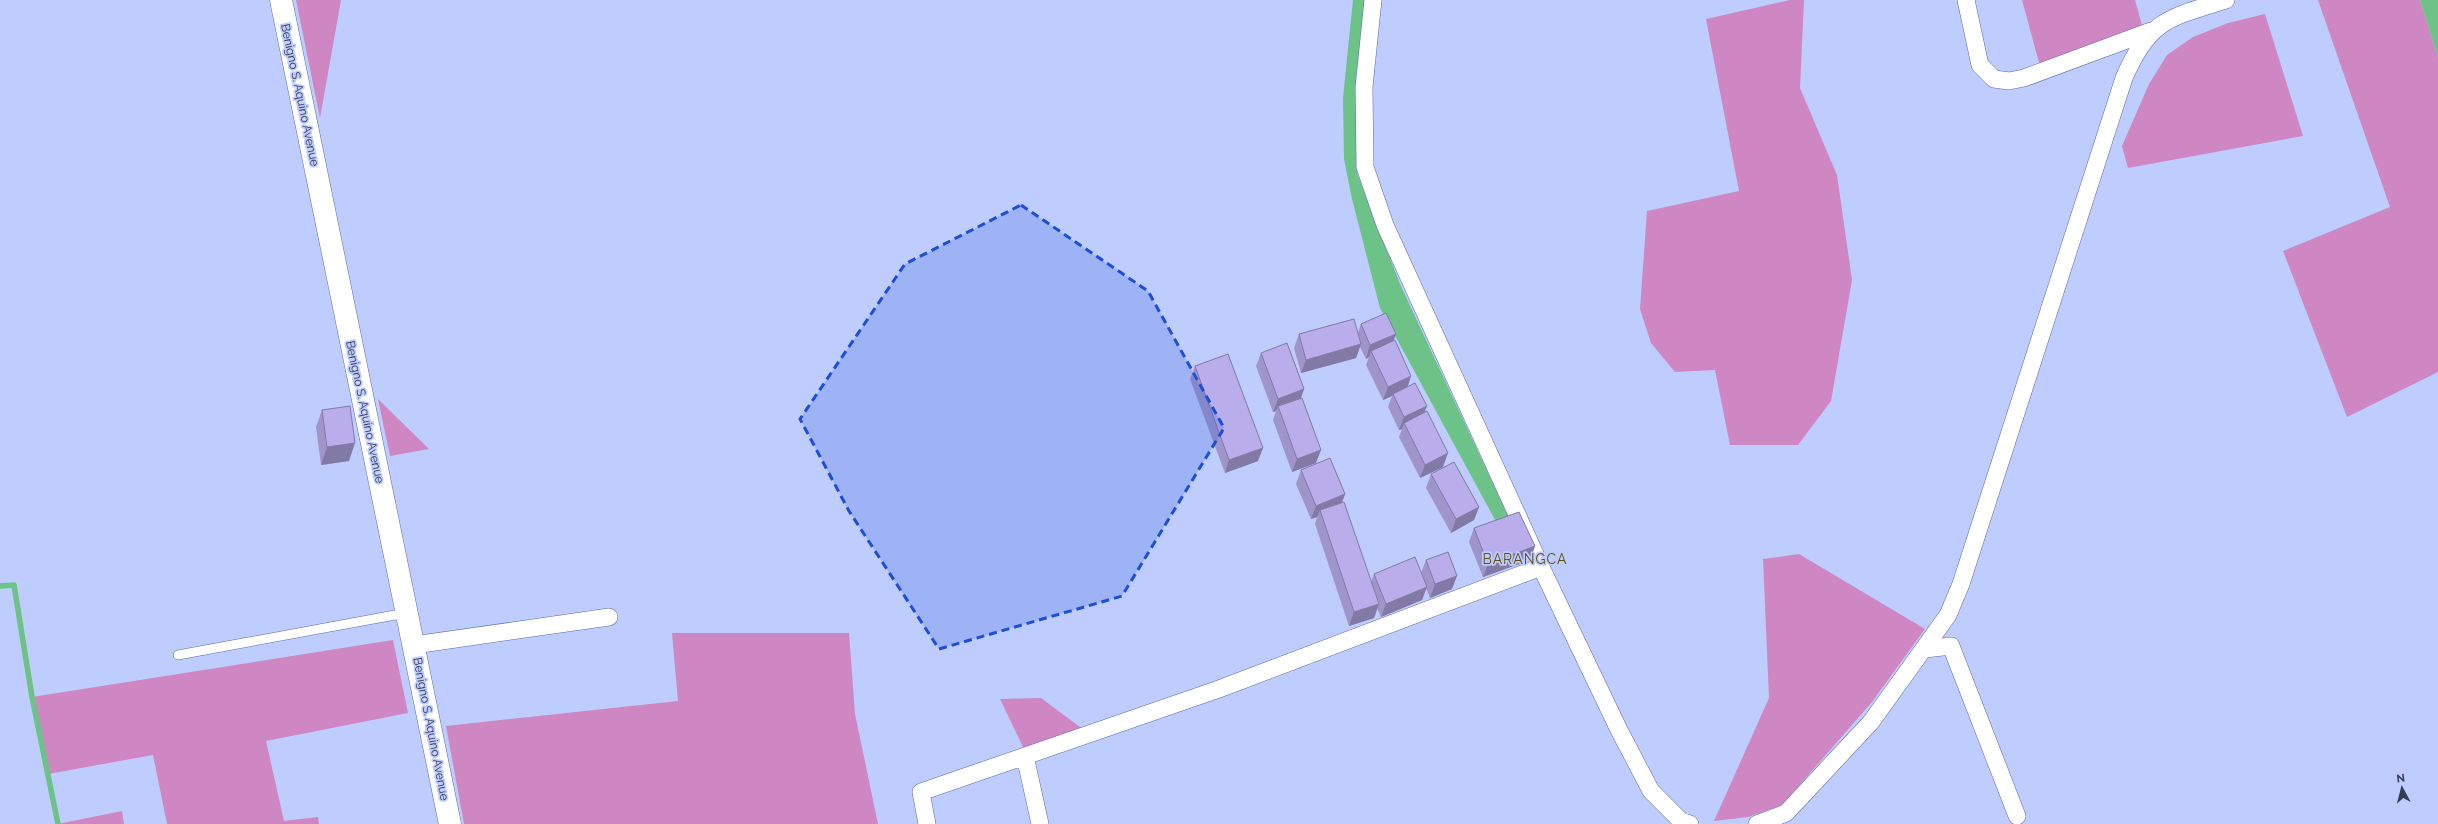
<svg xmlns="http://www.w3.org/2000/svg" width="2438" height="824" viewBox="0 0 2438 824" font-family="Raleway,sans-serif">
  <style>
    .green { fill: #ce87c3 }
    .water { fill: #6cc287 }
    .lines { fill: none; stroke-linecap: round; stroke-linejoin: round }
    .stream { stroke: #6cc287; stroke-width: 5.5 }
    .service-casing { stroke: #5e6ba3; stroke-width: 10 }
    .minor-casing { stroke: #5e6ba3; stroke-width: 18 }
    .primary-casing { stroke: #5e6ba3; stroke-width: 23 }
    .service { stroke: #fff; stroke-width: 9 }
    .minor { stroke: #fff; stroke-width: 17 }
    .primary { stroke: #fff; stroke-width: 22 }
    .wall { fill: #9f95cb }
    .shaded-wall { fill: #8279a5 }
    .building { fill: #b9adec; stroke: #8279a5 }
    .marked { fill: #1d4ed8; fill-opacity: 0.2; stroke: #1d4ed8; stroke-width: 3; stroke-dasharray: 8 5; stroke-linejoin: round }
    .labels { text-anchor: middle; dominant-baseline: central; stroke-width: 3.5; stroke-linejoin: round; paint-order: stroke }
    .street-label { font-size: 12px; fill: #353b54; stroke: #beccfe }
    .quarter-label { font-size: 14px; letter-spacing: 1px; fill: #5f4e0f; stroke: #beccfe }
  </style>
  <rect width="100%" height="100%" fill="#beccfe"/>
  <!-- green -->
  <path class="green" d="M 296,0 L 341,0 L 320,118 Z
    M 1790,0 L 1804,0 L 1800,88 L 1837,175 L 1852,280 L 1831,401 L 1798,445 L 1730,445 L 1715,370 L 1675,372 L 1651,343 L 1640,309 L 1647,211 L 1739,191 L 1706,19 Z
    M 2022,0 L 2135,0 L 2143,29 L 2040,66 Z
    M 2318,0 L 2420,0 L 2438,57 L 2438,372 L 2347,417 L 2283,251 L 2390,207 Z
    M 2265,14 L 2303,136 L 2128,168 L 2122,146 L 2149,84 L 2167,55 L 2193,37 L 2228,23 Z
    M 378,399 L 429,449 L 390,456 Z
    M 1799,554 L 1925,629 L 1872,702 L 1782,805 L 1748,817 L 1714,821 L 1769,698 L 1763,559 Z
    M 672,633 L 849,633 L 855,714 L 878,824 L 464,824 L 446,726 L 678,701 Z
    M 393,640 L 408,713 L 266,741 L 284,821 L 318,817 L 319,824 L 167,824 L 153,755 L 48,774 L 32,697 Z
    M 1041,698 L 1084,730 L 1025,751 L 1000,699 Z
    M 122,811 L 124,824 L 58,824 Z"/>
  <!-- water -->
  <path class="water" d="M 1353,0 L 1367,0 L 1357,173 L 1400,284 L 1536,576 L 1525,583 L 1519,564 L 1380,308 L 1352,199 L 1344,159 L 1343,98 Z
    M 2420,0 L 2438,0 L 2438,57 Z"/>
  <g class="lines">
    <!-- stream -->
    <path class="stream" d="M 0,586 L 14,585 L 32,697 L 58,824"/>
    <!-- service casing -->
    <g class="service-casing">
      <path id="service" d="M 178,655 L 406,613"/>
    </g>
    <!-- minor casing -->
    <g class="minor-casing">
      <path id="minor" d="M 1373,0 L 1364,87 L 1365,167 L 1385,225 L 1541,567 L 1619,730 L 1651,791 L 1681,821 L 1690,824
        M 1966,0 L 1980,65 L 1994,79 L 2009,81 L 2024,78 L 2151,31
        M 414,645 L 609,617
        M 1925,649 L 1951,646 L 2017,816
        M 1025,756 L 1040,824
        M 927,824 L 921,792 L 1219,689 L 1541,567
        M 1757,824 L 1786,813 L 1871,722 L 1948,615 L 1961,584 L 2124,78 C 2149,20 2168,18 2226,0"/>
    </g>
    <!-- primary casing -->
    <g class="primary-casing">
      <path id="primary" d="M 281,0 L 450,824"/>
    </g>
    <!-- service -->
    <use href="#service" class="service"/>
    <!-- minor -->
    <use href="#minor" class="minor"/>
    <!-- primary -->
    <use href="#primary" class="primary"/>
  </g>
  <!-- wall -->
  <path class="wall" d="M 1361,324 L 1396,334 L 1393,341 L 1407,387 L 1424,413 L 1443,467 L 1420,478 L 1399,437 L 1402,429 L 1399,430 L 1388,407 L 1392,396 L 1383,400 L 1366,365 L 1369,357 L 1366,359 L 1360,347 L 1356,358 L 1301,373 L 1294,348 L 1299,334 L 1358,333 Z
    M 1261,353 L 1304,389 L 1301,398 L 1316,463 L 1292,472 L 1273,420 L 1276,411 L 1273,412 L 1256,366 Z
    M 1195,366 L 1258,461 L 1225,473 L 1190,379 Z
    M 322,410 L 349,461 L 321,465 L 316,427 Z
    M 1301,470 L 1345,494 L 1342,503 L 1371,582 L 1374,574 L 1421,573 L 1426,560 L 1452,589 L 1430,598 L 1426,588 L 1422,600 L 1381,617 L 1377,608 L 1374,618 L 1349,626 L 1315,524 L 1317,517 L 1311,519 L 1296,484 Z
    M 1431,474 L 1479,507 L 1474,520 L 1451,533 L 1426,488 Z
    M 1474,528 L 1535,546 L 1530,560 L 1483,577 L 1469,542 Z"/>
  <!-- shaded-wall -->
  <path class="shaded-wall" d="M 1396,334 L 1391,347 L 1371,351 L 1369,357 L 1366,359 L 1370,345 Z
    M 1361,344 L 1356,358 L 1301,373 L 1306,360 Z
    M 1411,376 L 1407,389 L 1393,394 L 1392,396 L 1383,400 L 1388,387 Z
    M 1304,389 L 1299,403 L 1278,406 L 1276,411 L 1273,412 L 1278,399 Z
    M 1427,406 L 1422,419 L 1404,423 L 1402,429 L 1399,430 L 1404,417 Z
    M 355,443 L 349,461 L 321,465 L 327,447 Z
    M 1263,448 L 1258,461 L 1225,473 L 1229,460 Z
    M 1321,450 L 1316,463 L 1292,472 L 1297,459 Z
    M 1448,453 L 1443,467 L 1420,478 L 1425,465 Z
    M 1345,494 L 1340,507 L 1320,510 L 1317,517 L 1311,519 L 1316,506 Z
    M 1479,507 L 1474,520 L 1451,533 L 1456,519 Z
    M 1535,546 L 1530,560 L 1483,577 L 1488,564 Z
    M 1457,576 L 1452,589 L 1430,598 L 1435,584 Z
    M 1427,587 L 1422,600 L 1381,617 L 1386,604 Z
    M 1379,604 L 1374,618 L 1349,626 L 1354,612 Z"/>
  <!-- building -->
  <path class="building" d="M 1386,313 L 1396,334 L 1370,345 L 1361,324 Z
    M 1354,319 L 1361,344 L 1306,360 L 1299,334 Z
    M 1395,340 L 1411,376 L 1388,387 L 1371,351 Z
    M 1287,343 L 1304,389 L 1278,399 L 1261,353 Z
    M 1228,354 L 1263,448 L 1229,460 L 1195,366 Z
    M 1415,383 L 1427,406 L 1404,417 L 1393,394 Z
    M 1302,398 L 1321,450 L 1297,459 L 1278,406 Z
    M 350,406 L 355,443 L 327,447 L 322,410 Z
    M 1427,411 L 1448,453 L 1425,465 L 1404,423 Z
    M 1330,458 L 1345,494 L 1316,506 L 1301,470 Z
    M 1454,462 L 1479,507 L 1456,519 L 1431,474 Z
    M 1344,502 L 1379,604 L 1354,612 L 1320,510 Z
    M 1519,512 L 1535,546 L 1488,564 L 1474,528 Z
    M 1448,552 L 1457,576 L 1435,584 L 1426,560 Z
    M 1415,557 L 1427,587 L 1386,604 L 1374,574 Z"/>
  <!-- marked area -->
  <path class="marked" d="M 1021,205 L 1148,291 L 1224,428 L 1122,596 L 939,649 L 849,511 L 800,419 L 905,264 Z"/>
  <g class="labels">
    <!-- street labels -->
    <g class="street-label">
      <text transform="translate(300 95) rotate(78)">Benigno S. Aquino Avenue</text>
      <text transform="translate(365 412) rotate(78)">Benigno S. Aquino Avenue</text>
      <text transform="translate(431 729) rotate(79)">Benigno S. Aquino Avenue</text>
    </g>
    <!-- quarter labels -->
    <g class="quarter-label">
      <text x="1525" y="559">BARANGCA</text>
    </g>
  </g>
  <!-- north arrow -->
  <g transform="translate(2402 788) rotate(353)" stroke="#beccfe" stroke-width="3" paint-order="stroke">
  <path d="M0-3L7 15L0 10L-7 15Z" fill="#353b54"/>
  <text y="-6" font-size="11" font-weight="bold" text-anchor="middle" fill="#353b54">N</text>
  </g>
</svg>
